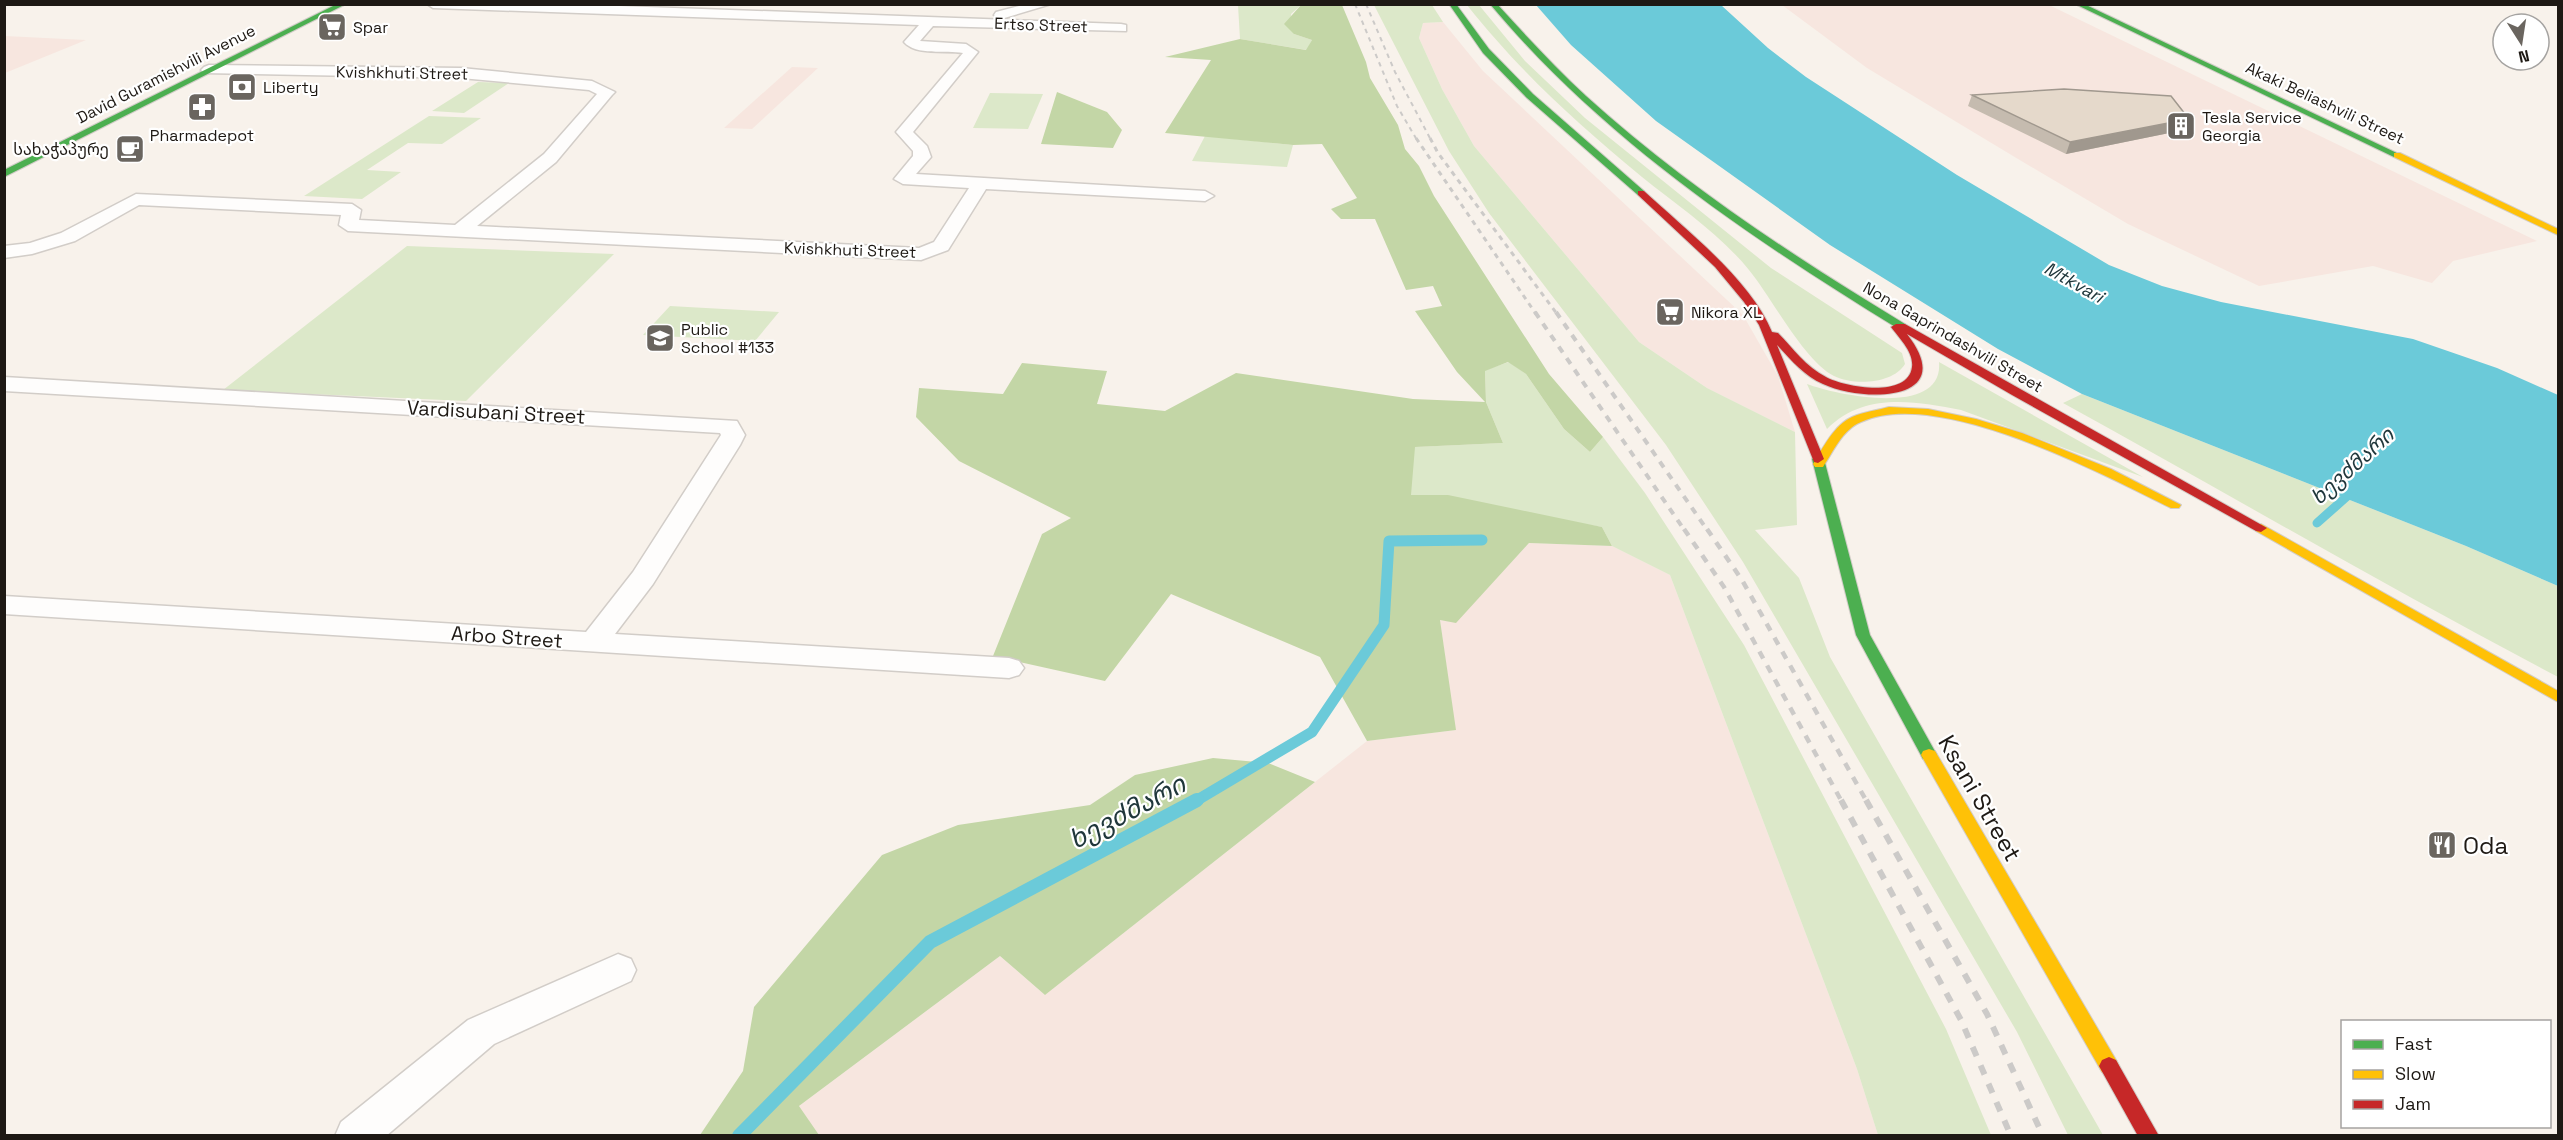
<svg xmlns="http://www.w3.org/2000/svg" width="2563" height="1140" viewBox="0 0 2563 1140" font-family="'Space Grotesk','Noto Sans Georgian',sans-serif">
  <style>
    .industrial { fill: #f7e6df }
    .green { fill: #dce8c9 }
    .forest { fill: #c3d6a6 }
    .water { fill: #6bcad9 }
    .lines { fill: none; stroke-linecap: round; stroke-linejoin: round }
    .stream-far2 { stroke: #6bcad9; stroke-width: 9 }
    .stream-far1 { stroke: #6bcad9; stroke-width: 11 }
    .stream { stroke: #6bcad9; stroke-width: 14 }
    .street-casing { stroke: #d2cdc8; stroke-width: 3 }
    .fast-casing { stroke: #d2cdc8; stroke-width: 2 }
    .slow-casing { stroke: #d2cdc8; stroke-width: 2 }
    .jam-casing { stroke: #d2cdc8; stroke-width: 2 }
    .street { fill: #fefdfc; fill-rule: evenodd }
    .fast { fill: #4caf50; fill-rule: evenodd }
    .slow { fill: #ffc107; fill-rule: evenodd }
    .jam { fill: #c62828; fill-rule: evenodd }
    .rail-far4 { stroke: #cccac8; stroke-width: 2; stroke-dasharray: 4.5 4.5; stroke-linecap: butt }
    .rail-far3 { stroke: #cccac8; stroke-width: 3; stroke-dasharray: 5 5; stroke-linecap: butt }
    .rail-far2 { stroke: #cccac8; stroke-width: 4; stroke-dasharray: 7 7; stroke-linecap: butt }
    .rail-far1 { stroke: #cccac8; stroke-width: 4.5; stroke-dasharray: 8 8; stroke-linecap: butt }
    .rail { stroke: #cccac8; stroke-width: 6; stroke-dasharray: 10 10; stroke-linecap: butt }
    .wall { fill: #c5bbaf }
    .shaded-wall { fill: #a0988e }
    .building { fill: #e5d9cb; stroke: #a0988e; stroke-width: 1.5 }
    .labels { text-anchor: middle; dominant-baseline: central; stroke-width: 4.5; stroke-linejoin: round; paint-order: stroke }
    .far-street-label { font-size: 16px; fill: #1e1914; stroke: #fff }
    .far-poi-label { font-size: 16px; fill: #1e1914; stroke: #fff; text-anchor: start }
    .far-water-label { font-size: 18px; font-style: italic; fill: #20373b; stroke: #fff }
    .street-label { font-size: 20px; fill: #1e1914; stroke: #fff }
    .water-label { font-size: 21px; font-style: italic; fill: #20373b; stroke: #fff }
    .near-street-label { font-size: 24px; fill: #1e1914; stroke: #fff }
    .near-poi-label { font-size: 24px; fill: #1e1914; stroke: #fff; text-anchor: start }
    .near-water-label { font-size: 26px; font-style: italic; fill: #20373b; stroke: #fff }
  </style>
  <rect width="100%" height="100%" fill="#f8f2eb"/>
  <!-- industrial -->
  <path class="industrial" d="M 1782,5 L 2049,5 L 2537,241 L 2453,261 L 2432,283 L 2373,266 L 2259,286 L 2128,224 L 2018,159 L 1867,68 Z
    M 1443,22 L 1483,71 L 1743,315 L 1778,376 L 1795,432 L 1707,388 L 1639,342 L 1474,146 L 1442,89 L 1419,38 L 1423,23 Z
    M 4,36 L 5,36 L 86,40 L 5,73 Z
    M 792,67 L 818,68 L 752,129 L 724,128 Z
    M 1529,543 L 1612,546 L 1670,575 L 1857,1069 L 1878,1135 L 819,1136 L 799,1106 L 1000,956 L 1045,995 L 1367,741 L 1455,730 L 1440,620 L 1456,622 Z"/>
  <!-- green -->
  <path class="green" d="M 1238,5 L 1301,5 L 1291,14 L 1294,34 L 1312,40 L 1307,50 L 1240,39 Z
    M 1374,5 L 1432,5 L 1443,22 L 1423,23 L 1419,38 L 1442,89 L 1474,146 L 1639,342 L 1707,388 L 1795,432 L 1797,525 L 1755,530 L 1799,578 L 1830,657 L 2103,1135 L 2068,1135 L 2017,1032 L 1743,562 L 1666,445 L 1489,213 L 1449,151 Z
    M 1467,5 L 1479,5 L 1525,61 L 1585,118 L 1771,268 L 1902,353 L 1905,364 C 1893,384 1854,386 1834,376 C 1804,361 1772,298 1749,270 C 1720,234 1678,206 1642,177 C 1575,121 1522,74 1467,5 Z
    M 478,82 L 509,83 L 464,113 L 432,111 Z
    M 990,93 L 1043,94 L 1028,129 L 973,128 Z
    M 429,116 L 481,118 L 442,144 L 408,143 L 367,170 L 401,172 L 362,199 L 304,196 Z
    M 1205,136 L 1293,145 L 1287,167 L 1192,161 Z
    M 407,246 L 614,254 L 466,401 L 223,390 Z
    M 670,306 L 779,312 L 755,341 L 643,335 Z
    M 1509,362 L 1526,374 L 1564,429 L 1590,452 L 1603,437 L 1645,493 L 1744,645 L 1946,1029 L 1991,1135 L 1878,1135 L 1857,1069 L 1670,575 L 1612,546 L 1602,527 L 1410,495 L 1414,447 L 1503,443 L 1486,402 L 1485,370 Z
    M 1939,362 L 2143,477 L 1961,410 C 1914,401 1864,392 1827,429 L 1807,384 C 1836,395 1944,418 1939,362 Z
    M 2082,394 L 2466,546 L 2558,586 L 2558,677 C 2391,589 2228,494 2063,403 Z"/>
  <!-- forest -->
  <path class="forest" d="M 1301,5 L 1342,5 L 1366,62 L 1370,78 L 1398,125 L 1405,149 L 1419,166 L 1434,196 L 1549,374 L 1603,437 L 1590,452 L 1564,429 L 1526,374 L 1508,362 L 1485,371 L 1486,402 L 1503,443 L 1415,447 L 1411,495 L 1448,495 L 1602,527 L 1612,546 L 1529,543 L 1456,623 L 1440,620 L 1456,730 L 1367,741 L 1320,657 L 1171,594 L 1105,681 L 993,656 L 1042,534 L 1071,518 L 959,461 L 916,417 L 919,388 L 1003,394 L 1022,363 L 1107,371 L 1097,404 L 1165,411 L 1236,373 L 1413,399 L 1485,402 L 1457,372 L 1415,311 L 1442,306 L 1433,286 L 1406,290 L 1375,219 L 1341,219 L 1331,209 L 1357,198 L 1322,144 L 1293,145 L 1165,133 L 1211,60 L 1165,57 L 1240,39 L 1306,50 L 1312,40 L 1294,34 L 1284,24 Z
    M 1057,92 L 1107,112 L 1122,130 L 1113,148 L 1041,144 Z
    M 1213,758 L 1268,763 L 1315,782 L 1045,995 L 1000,956 L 799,1106 L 819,1135 L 700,1135 L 743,1071 L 754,1007 L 882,855 L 958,825 L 1090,805 L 1135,775 Z"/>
  <!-- water -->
  <path class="water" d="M 1536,5 L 1721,5 L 1768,48 L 1806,77 L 1957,175 L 2109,265 L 2162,286 L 2221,302 L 2413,339 L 2497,368 L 2558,395 L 2558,586 L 2466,546 L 2082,394 L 1998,349 L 1830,245 L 1656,121 L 1571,45 Z"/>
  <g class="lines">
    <!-- stream-far2 -->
    <path class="stream-far2" d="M 2317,523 L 2353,491"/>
    <!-- stream-far1 -->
    <path class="stream-far1" d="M 1194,802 L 1312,732 L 1384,625 L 1389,541 L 1482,540"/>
    <!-- stream -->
    <path class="stream" d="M 739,1136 L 930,942 L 1197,800"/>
    <!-- street casing -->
    <g class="street-casing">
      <path id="street" d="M 427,4 L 564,4 L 1121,24 L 1126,25 L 1126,31 L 933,26 L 920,41 L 966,44 L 978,52 L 913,132 L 927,146 L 931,157 L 916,174 L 1205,191 L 1214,196 L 1205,201 L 986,189 L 948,250 L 921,260 L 348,231 L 339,225 L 341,215 L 139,205 L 75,241 L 32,254 L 4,258 L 4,246 L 30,243 L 61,233 L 136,194 L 352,204 L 361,210 L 359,220 L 455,225 L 544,154 L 597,94 L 589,90 L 461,78 L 204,73 L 201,70 L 204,67 L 209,65 L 461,68 L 592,81 L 615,92 L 612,95 L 556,162 L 477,226 L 919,248 L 934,242 L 969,188 L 903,184 L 894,179 L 913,156 L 913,151 L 896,132 L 963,53 C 946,50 916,56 904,42 L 919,25 L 433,8 Z
        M 1027,4 L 1051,4 L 1001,19 L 994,15 L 996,12 Z
        M 4,377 L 737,421 L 745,435 L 740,445 L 653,584 L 615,634 L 1009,658 L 1019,661 L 1024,668 L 1019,675 L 1009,678 L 4,614 L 4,596 L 586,632 L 633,572 L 721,435 L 720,433 L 4,391 Z
        M 618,954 L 631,959 L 636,970 L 631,981 L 494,1044 L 386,1136 L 335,1136 L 341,1122 L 468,1020 Z"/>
    </g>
    <!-- fast casing -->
    <g class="fast-casing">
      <path id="fast" d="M 337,4 L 346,4 L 4,177 L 4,170 Z
        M 1449,4 L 1456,4 L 1489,49 L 1533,94 L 1644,191 L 1644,195 L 1638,195 L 1527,98 L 1483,53 Z
        M 1490,4 L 1497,4 C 1526,36 1555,67 1586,96 C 1683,184 1793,256 1905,324 L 1905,328 L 1897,328 C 1749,237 1603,139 1490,4 Z
        M 2075,4 L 2084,4 L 2401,155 L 2394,157 Z
        M 1818,455 L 1824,459 L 1870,635 L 1937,755 L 1935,759 L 1923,759 L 1856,635 L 1812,459 Z"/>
    </g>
    <!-- slow casing -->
    <g class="slow-casing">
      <path id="slow" d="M 2394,153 L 2400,153 L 2558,229 L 2558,235 L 2394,157 Z
        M 1889,407 L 1928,409 L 1976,419 L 2022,433 L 2111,469 L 2181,505 L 2179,508 L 2171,508 C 2100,473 1938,387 1861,422 C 1843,429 1833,452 1823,467 L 1815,467 L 1813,464 C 1823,448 1834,425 1852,417 C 1863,412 1878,410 1889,407 Z
        M 2261,524 L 2558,691 L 2558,702 L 2256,531 L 2255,528 Z
        M 1929,749 L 1935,751 L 2116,1060 L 2119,1066 L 2116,1072 L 2109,1075 L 2102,1072 L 1921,755 L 1923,751 Z"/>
    </g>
    <!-- jam casing -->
    <g class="jam-casing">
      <path id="jam" d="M 1638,191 L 1644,191 C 1685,229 1751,280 1772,332 L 1778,333 C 1793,348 1806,367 1826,377 C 1844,387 1908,399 1912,367 C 1914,352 1899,338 1891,327 L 1896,324 L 1905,324 L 2267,528 L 2261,532 L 2256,531 L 2012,395 L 1907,334 C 1960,402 1864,403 1823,384 C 1804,376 1791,360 1777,345 L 1824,459 L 1818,463 L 1814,462 L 1759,325 L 1744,302 L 1715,267 L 1638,195 Z
        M 2109,1057 L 2116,1060 L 2159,1136 L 2138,1136 L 2099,1066 L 2102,1060 Z"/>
    </g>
    <!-- street -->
    <use href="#street" class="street"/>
    <!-- fast -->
    <use href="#fast" class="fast"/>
    <!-- slow -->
    <use href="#slow" class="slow"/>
    <!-- jam -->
    <use href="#jam" class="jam"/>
    <!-- rail-far4 -->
    <path class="rail-far4" d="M 1355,4 L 1397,106 L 1417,140
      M 1366,4 L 1395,72 L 1431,140"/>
    <!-- rail-far3 -->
    <path class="rail-far3" d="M 1416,138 L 1536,314
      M 1430,138 L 1438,153 L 1557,314"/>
    <!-- rail-far2 -->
    <path class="rail-far2" d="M 1535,312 L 1685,531
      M 1556,312 L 1708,531"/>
    <!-- rail-far1 -->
    <path class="rail-far1" d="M 1684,529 L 1724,587 L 1842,802
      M 1707,529 L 1742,580 L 1867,802"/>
    <!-- rail -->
    <path class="rail" d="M 1841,800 L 1961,1020 L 2011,1136
      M 1866,800 L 1987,1014 L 2043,1136"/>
  </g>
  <!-- wall -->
  <path class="wall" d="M 1972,95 L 2189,119 L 2184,130 L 2066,154 L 1968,106 Z"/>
  <!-- shaded-wall -->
  <path class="shaded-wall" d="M 2189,119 L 2184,130 L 2066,154 L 2070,142 Z"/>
  <!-- building -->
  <path class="building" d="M 2064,89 L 2171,96 L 2189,119 L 2070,142 L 1972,95 Z"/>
  <!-- icons -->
  <defs>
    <g id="supermarket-square" transform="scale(1.5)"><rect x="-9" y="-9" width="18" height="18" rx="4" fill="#6a655f" stroke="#fff"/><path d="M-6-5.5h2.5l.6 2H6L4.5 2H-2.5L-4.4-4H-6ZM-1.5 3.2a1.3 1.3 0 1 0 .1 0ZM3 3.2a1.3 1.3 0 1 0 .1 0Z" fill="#fff"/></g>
    <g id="bank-square" transform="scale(1.5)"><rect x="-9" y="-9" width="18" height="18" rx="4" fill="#6a655f" stroke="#fff"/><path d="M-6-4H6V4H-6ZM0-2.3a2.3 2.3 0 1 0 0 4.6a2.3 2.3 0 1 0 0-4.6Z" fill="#fff"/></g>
    <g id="pharmacy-square" transform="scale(1.5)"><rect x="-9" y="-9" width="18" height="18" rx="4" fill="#6a655f" stroke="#fff"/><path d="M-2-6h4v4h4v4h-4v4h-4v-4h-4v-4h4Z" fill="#fff"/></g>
    <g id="building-square" transform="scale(1.5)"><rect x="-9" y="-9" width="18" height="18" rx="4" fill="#6a655f" stroke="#fff"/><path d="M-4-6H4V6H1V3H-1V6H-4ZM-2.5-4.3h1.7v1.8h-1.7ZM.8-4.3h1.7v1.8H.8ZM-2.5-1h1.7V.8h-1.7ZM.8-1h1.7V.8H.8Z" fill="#fff"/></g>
    <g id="cafe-square" transform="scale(1.5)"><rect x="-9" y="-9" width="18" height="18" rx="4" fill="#6a655f" stroke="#fff"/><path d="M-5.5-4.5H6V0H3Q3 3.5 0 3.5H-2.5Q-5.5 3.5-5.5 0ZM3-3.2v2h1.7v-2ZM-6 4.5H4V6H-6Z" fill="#fff"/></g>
    <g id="school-square" transform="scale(1.5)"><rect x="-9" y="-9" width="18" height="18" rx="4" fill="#6a655f" stroke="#fff"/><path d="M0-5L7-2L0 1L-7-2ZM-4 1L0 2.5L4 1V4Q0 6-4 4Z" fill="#fff"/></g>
    <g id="restaurant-square" transform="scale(1.5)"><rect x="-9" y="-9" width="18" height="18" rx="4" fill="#6a655f" stroke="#fff"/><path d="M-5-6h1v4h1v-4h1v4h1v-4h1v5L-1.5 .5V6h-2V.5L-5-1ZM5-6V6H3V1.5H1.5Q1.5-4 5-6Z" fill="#fff"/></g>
  </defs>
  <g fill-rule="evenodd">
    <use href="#supermarket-square" x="332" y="27"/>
    <use href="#bank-square" x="242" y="87"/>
    <use href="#pharmacy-square" x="202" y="107"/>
    <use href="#building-square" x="2181" y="126"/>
    <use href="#cafe-square" x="130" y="149"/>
    <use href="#supermarket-square" x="1670" y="312"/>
    <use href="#school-square" x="660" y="338"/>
    <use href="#restaurant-square" x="2442" y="845"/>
  </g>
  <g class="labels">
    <!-- far-street labels -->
    <g class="far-street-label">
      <text transform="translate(1041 25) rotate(2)">Ertso Street</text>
      <text transform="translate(402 73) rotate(1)">Kvishkhuti Street</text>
      <text transform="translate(166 74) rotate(-27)">David Guramishvili Avenue</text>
      <text transform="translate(2325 103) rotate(25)">Akaki Beliashvili Street</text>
      <text transform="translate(850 250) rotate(2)">Kvishkhuti Street</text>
      <text transform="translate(1953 337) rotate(30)">Nona Gaprindashvili Street</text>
    </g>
    <!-- far-poi labels -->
    <g class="far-poi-label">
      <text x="353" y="27">Spar</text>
      <text x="263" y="87">Liberty</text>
      <text x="2202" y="117">Tesla Service<tspan x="2202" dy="18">Georgia</tspan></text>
      <text x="202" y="135" text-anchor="middle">Pharmadepot</text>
      <text x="109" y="149" text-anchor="end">სახაჭაპურე</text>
      <text x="1691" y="312">Nikora XL</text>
      <text x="681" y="329">Public<tspan x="681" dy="18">School #133</tspan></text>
    </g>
    <!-- far-water labels -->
    <g class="far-water-label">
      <text transform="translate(2074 282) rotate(29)">Mtkvari</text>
    </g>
    <!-- street labels -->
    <g class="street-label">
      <text transform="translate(496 412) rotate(3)">Vardisubani Street</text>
      <text transform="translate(507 637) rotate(4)">Arbo Street</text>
    </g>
    <!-- water labels -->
    <g class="water-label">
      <text transform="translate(2352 466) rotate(-42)">ხევძმარი</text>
    </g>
    <!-- near-street labels -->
    <g class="near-street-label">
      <text transform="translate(1980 798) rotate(60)">Ksani Street</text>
    </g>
    <!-- near-poi labels -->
    <g class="near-poi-label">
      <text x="2463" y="845">Oda</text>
    </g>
    <!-- near-water labels -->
    <g class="near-water-label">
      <text transform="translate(1127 812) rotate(-28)">ხევძმარი</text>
    </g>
  </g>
  <!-- border -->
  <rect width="2563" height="1140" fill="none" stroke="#1e1914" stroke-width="12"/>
  <!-- legend -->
  <rect x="2341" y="1020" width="210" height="108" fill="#ffffff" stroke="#a5a3a1" stroke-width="1.5"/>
  <rect x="2353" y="1040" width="30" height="9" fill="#4caf50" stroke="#a5a3a1" stroke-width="1.5"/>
  <text x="2395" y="1050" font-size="18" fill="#1e1914">Fast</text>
  <rect x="2353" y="1070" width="30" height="9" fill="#ffc107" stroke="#a5a3a1" stroke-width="1.5"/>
  <text x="2395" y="1080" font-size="18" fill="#1e1914">Slow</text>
  <rect x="2353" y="1100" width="30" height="9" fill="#c62828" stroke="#a5a3a1" stroke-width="1.5"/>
  <text x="2395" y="1110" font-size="18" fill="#1e1914">Jam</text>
  <!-- north arrow -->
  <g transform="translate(2521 42) rotate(168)"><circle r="28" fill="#ffffff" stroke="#a5a3a1" stroke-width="1.5"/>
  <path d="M0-4.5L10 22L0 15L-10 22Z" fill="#6a655f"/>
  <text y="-9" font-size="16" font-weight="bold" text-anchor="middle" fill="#1e1914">N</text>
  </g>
</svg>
